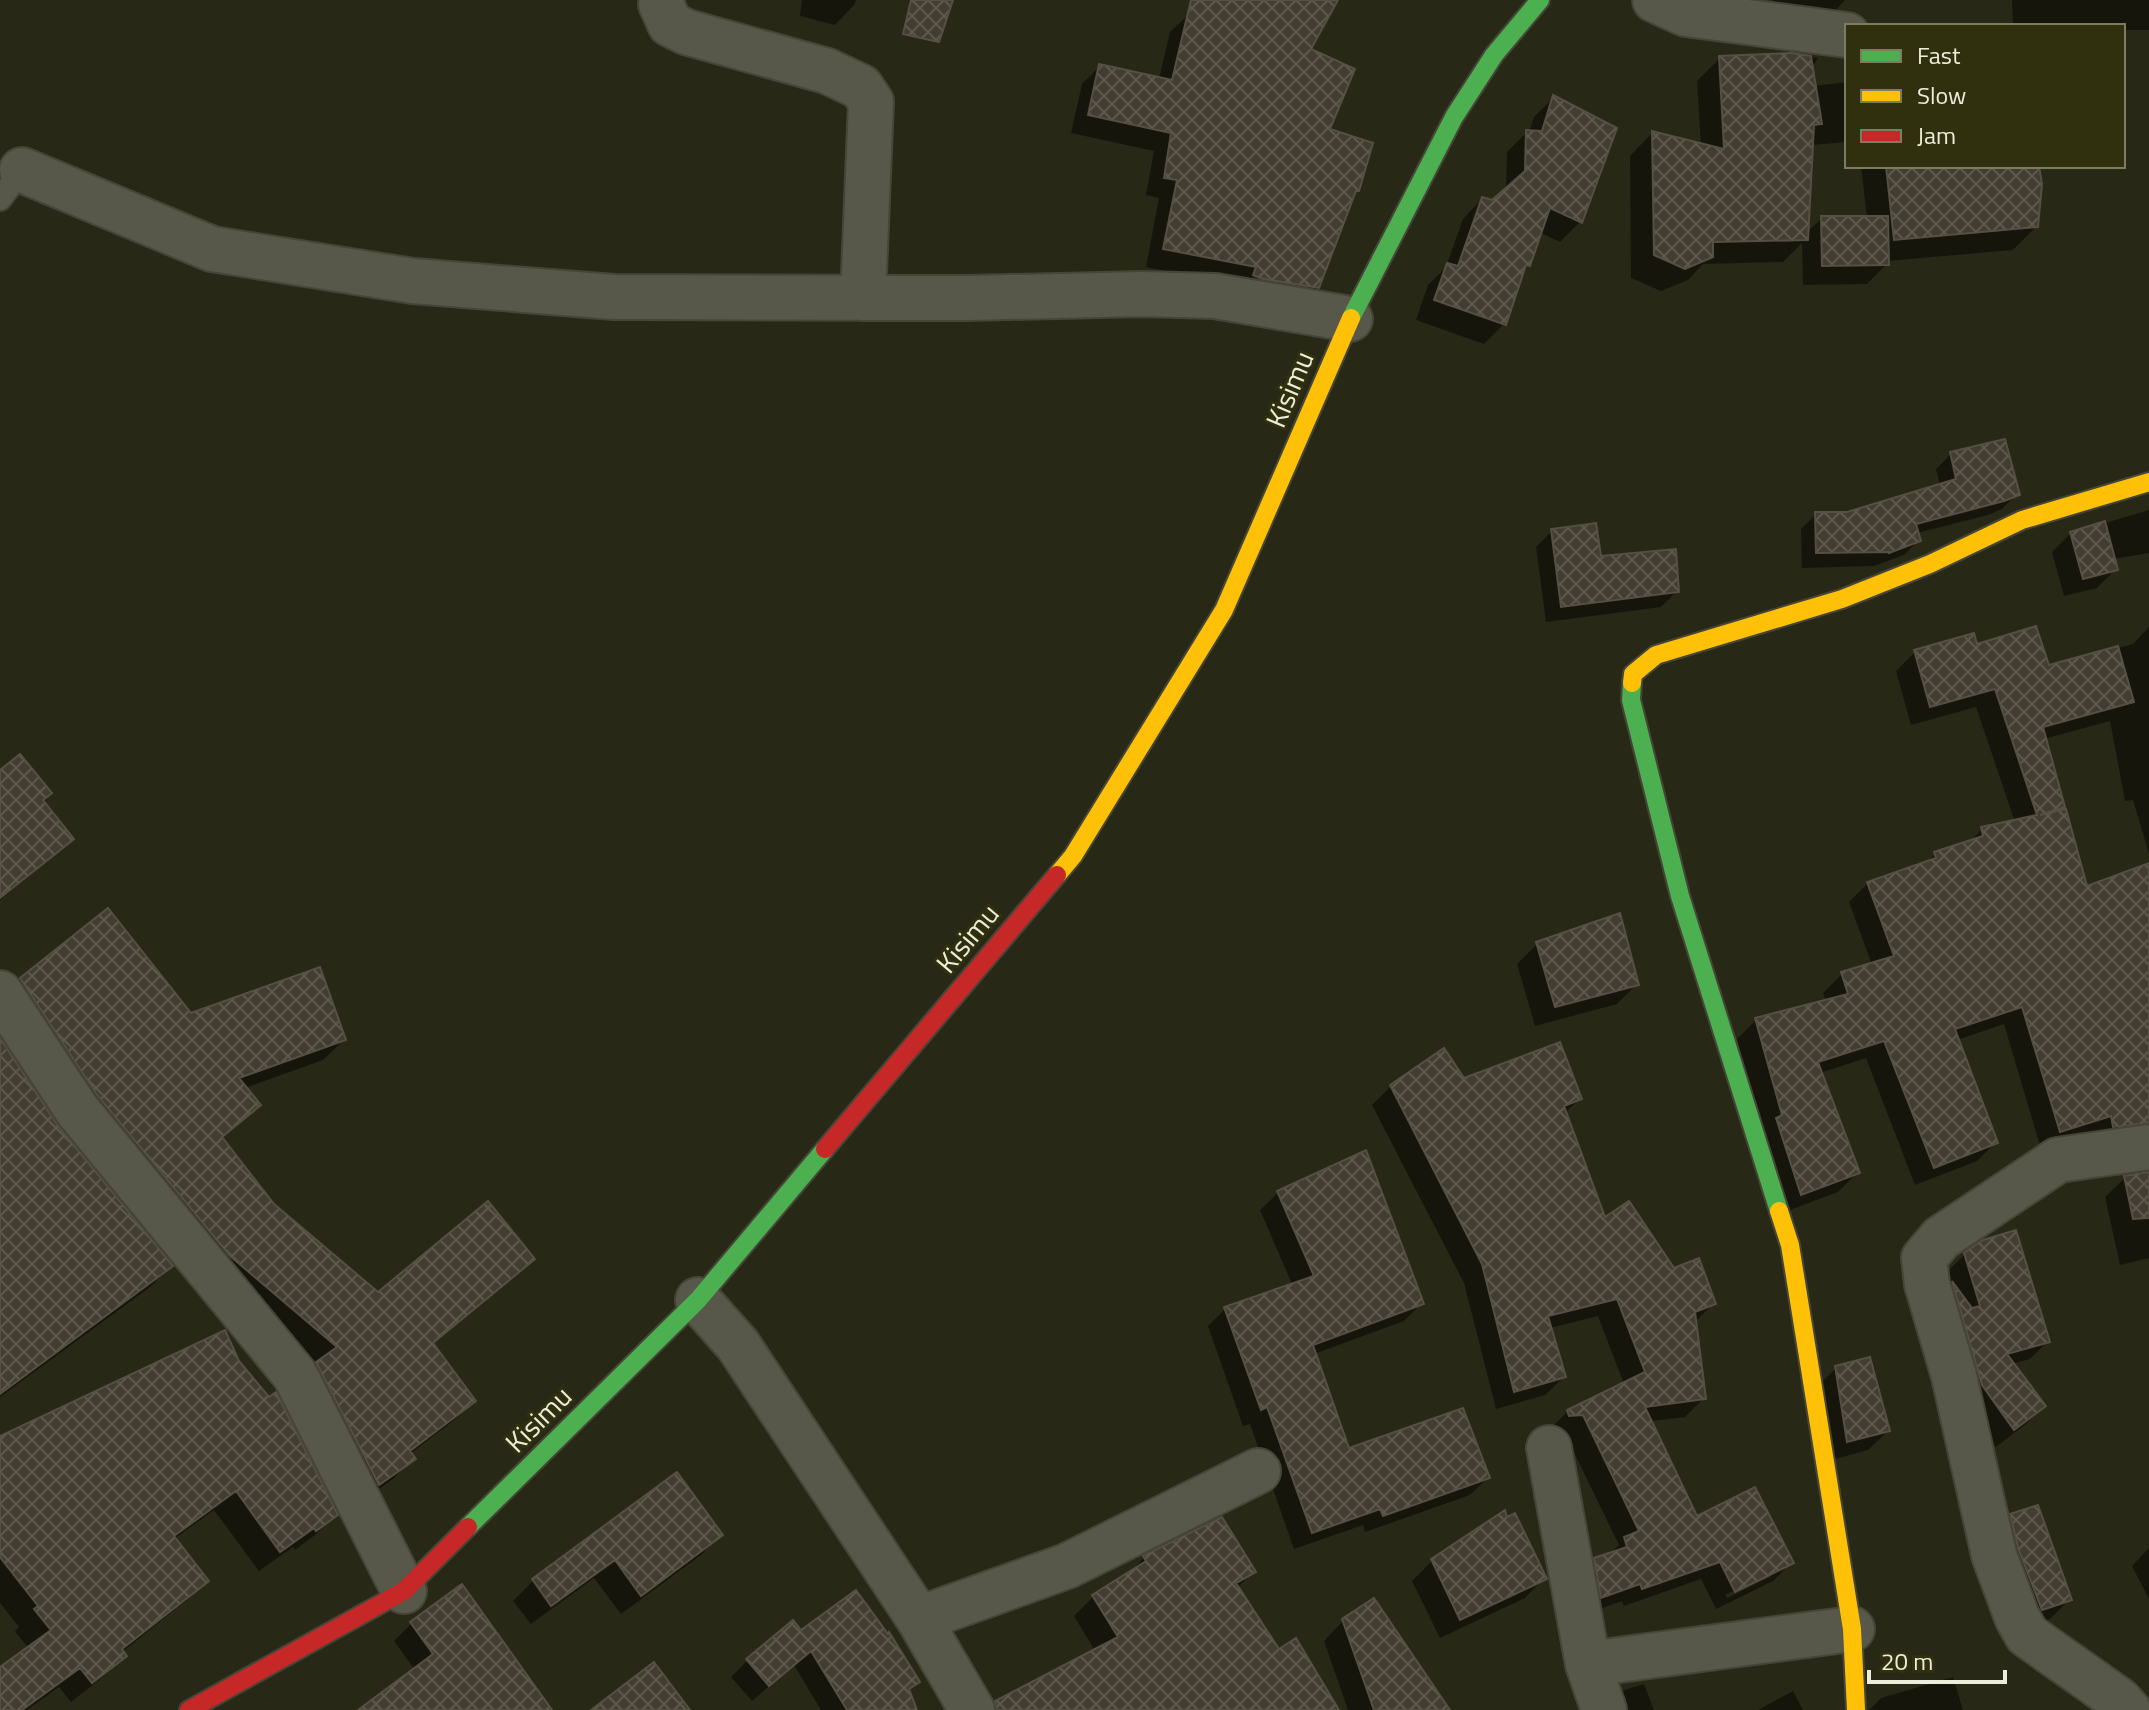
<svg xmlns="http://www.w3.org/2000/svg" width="2149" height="1710" viewBox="0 0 2149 1710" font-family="'Titillium Web',sans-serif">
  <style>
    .shadow { fill: #0007; fill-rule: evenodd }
    .building { fill: url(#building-cross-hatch); stroke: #564f44; stroke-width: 2 }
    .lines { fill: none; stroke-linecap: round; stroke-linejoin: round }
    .lane-casing { stroke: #454538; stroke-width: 26 }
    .street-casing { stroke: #454538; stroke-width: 48 }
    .fast-casing { stroke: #454538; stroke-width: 22 }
    .slow-casing { stroke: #454538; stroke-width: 22 }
    .jam-casing { stroke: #454538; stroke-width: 22 }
    .lane { stroke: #57574a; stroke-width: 22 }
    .street { stroke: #57574a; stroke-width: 44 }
    .fast { stroke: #4caf50; stroke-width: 18 }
    .slow { stroke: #ffc107; stroke-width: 18 }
    .jam { stroke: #c62828; stroke-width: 18 }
    .labels { text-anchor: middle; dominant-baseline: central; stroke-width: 6; stroke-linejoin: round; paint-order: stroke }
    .street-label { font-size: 28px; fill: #ecedda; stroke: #30300f }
  </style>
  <defs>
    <pattern id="building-cross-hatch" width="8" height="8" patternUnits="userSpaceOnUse" patternTransform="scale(2)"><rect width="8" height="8" fill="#423c31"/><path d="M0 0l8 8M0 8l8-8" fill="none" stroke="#5d584e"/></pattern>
  </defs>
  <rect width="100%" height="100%" fill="#282817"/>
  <!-- shadow -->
  <path class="shadow" d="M 802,0 L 856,0 L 854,5 L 835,25 L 800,16 Z
    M 1259,0 L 1336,0 L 1308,50 L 1327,131 L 1353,194 L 1318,287 L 1299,306 L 1239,285 L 1146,267 L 1159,198 L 1146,195 L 1154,151 L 1071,133 L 1082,84 L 1100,66 L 1159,79 L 1170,32 L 1189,14 ZM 1254,275 L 1310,285 L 1310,289 L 1253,279 Z
    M 1772,0 L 1845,0 L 1819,28 L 1808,26 Z
    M 2012,0 L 2149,0 L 2149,30 L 2123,30 L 2123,26 L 2013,26 Z
    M 1792,55 L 1818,58 L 1798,88 L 1847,82 L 1847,142 L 1811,145 L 1806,233 L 1822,218 L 1867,218 L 1861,166 L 2037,166 L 2036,227 L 2013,250 L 1887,261 L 1887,264 L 1867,284 L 1803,285 L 1802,243 L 1783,262 L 1703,264 L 1688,280 L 1661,291 L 1631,278 L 1630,156 L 1652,133 L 1701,145 L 1697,81 L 1720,58 Z
    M 1554,97 L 1580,222 L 1560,242 L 1539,232 L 1528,265 L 1521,272 L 1504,324 L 1484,344 L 1416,320 L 1428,285 L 1446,267 L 1463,219 L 1482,199 L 1492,202 L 1506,190 L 1507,152 L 1527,132 L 1529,132 L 1534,117 Z
    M 1951,454 L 2017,494 L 2002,509 L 1988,515 L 1917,533 L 1919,540 L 1904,555 L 1874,566 L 1802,568 L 1801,529 L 1816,514 L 1848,514 L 1940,486 L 1936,469 Z
    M 2149,510 L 2149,553 L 2113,559 L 2116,569 L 2097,588 L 2064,596 L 2052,552 L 2071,533 Z
    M 1552,531 L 1599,558 L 1677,591 L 1661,607 L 1546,622 L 1536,547 Z
    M 2149,627 L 2149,854 L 2133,800 L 2125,801 L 2110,721 L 2044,739 L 2063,806 L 2056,813 L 2086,888 L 2149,865 L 2149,1123 L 2131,1141 L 2041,1149 L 2004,1024 L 1957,1040 L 1996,1142 L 1977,1161 L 1915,1185 L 1866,1058 L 1820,1073 L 1857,1173 L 1838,1192 L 1782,1213 L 1737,1039 L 1756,1020 L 1826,1001 L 1823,993 L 1842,974 L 1872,965 L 1849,902 L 1868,883 L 1925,864 L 1935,854 L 1969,843 L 1982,829 L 2015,822 L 1976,707 L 1911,725 L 1896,671 L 1915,652 L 1976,647 L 2047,667 L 2133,644 Z
    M 0,772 L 41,801 L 71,839 L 50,859 L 0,900 Z
    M 1537,944 L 1637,984 L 1617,1004 L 1535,1026 L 1517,964 Z
    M 21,980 L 191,1015 L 344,1040 L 323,1060 L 245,1088 L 258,1105 L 221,1139 L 273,1205 L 378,1294 L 532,1259 L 512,1279 L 432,1345 L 474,1401 L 453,1421 L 410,1454 L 413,1458 L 393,1479 L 358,1504 L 297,1384 L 1,1000 Z
    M 0,1042 L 56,1127 L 171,1266 L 150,1287 L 0,1397 Z
    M 1463,1080 L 1580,1098 L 1565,1113 L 1604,1221 L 1673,1270 L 1714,1303 L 1695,1322 L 1704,1398 L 1685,1417 L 1650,1421 L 1696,1518 L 1791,1563 L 1773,1581 L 1716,1609 L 1701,1579 L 1624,1606 L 1622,1601 L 1583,1615 L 1577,1578 L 1595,1560 L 1608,1555 L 1619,1545 L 1564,1432 L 1550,1434 L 1549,1430 L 1568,1411 L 1624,1384 L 1598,1316 L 1550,1328 L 1564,1377 L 1545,1395 L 1496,1409 L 1464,1283 L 1372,1105 L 1391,1086 ZM 1772,1572 L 1772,1576 L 1727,1598 L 1725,1595 Z
    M 2149,1174 L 2149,1258 L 2120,1265 L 2105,1197 L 2125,1178 Z
    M 1278,1193 L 1422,1303 L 1404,1321 L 1314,1354 L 1348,1450 L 1488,1478 L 1470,1495 L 1365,1532 L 1363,1525 L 1294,1549 L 1250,1424 L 1243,1426 L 1208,1326 L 1225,1309 L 1292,1284 L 1260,1210 Z
    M 1965,1254 L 2048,1341 L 2030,1359 L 2012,1364 L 2044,1406 L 2026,1424 L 1996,1447 L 1964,1403 L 1935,1301 L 1951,1285 L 1947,1272 Z
    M 238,1362 L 335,1515 L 315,1535 L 295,1550 L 293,1547 L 259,1571 L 214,1510 L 174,1539 L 207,1581 L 186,1601 L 122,1652 L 125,1656 L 104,1676 L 71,1702 L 59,1687 L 27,1710 L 0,1710 L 0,1669 L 29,1649 L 15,1631 L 19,1627 L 0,1603 L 0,1438 Z
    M 1836,1368 L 1888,1431 L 1868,1450 L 1828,1461 L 1816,1388 Z
    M 676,1475 L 720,1535 L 701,1555 L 621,1614 L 594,1578 L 531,1624 L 513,1601 L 533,1581 Z
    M 2012,1516 L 2070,1599 L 2050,1619 L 2022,1629 L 1992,1536 Z
    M 1222,1519 L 1253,1572 L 1237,1588 L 1278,1652 L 1336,1710 L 989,1710 L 998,1701 L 1095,1651 L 1074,1616 L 1093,1597 L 1126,1576 L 1144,1558 Z
    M 2149,1548 L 2149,1599 L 2132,1566 Z
    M 1432,1561 L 1544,1578 L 1525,1598 L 1440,1638 L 1412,1581 Z
    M 462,1587 L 550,1710 L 361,1710 L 415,1670 L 394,1641 L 411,1624 Z
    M 1343,1621 L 1448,1710 L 1348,1710 L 1324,1641 Z
    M 801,1633 L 917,1682 L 908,1691 L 915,1710 L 821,1710 L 794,1665 L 752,1701 L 731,1677 L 748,1660 Z
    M 1953,1677 L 1963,1710 L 1869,1710 L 1881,1698 Z
    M 1644,1684 L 1654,1710 L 1605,1710 L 1624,1690 Z
    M 1793,1691 L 1803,1710 L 1758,1710 Z"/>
  <!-- building -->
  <path class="building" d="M 911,0 L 953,0 L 939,42 L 903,34 Z
    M 1191,0 L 1338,0 L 1311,49 L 1355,69 L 1330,129 L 1373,143 L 1359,191 L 1356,191 L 1319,288 L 1263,279 L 1253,275 L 1256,267 L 1163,249 L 1177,180 L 1164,178 L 1171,133 L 1088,115 L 1099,64 L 1172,80 Z
    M 1792,53 L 1811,56 L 1822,124 L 1814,125 L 1808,240 L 1713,242 L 1713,257 L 1685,269 L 1654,255 L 1652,131 L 1724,149 L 1719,56 Z
    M 1553,95 L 1617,128 L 1582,223 L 1550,208 L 1530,266 L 1526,265 L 1506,325 L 1434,300 L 1447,263 L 1458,266 L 1482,197 L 1492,200 L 1525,171 L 1526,130 L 1542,131 Z
    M 1886,166 L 2039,166 L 2042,184 L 2038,227 L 1894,240 Z
    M 1821,216 L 1888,216 L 1889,265 L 1822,266 Z
    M 2005,439 L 2020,495 L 2004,501 L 1916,524 L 1921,541 L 1889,553 L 1889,552 L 1816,553 L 1815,512 L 1847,512 L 1956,479 L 1950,452 Z
    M 2105,521 L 2118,570 L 2083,579 L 2070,532 Z
    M 1596,523 L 1601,556 L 1676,549 L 1679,592 L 1561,607 L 1551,529 Z
    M 2036,626 L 2049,665 L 2118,646 L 2134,702 L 2043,727 L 2065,807 L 2040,815 L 2066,809 L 2087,886 L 2149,863 L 2149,1123 L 2113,1127 L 2111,1116 L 2060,1132 L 2022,1007 L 1955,1029 L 1998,1143 L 1934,1168 L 1884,1041 L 1818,1062 L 1860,1173 L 1801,1195 L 1776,1118 L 1782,1115 L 1755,1018 L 1848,994 L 1841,972 L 1894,956 L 1867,882 L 1936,858 L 1934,852 L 1983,836 L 1981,827 L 2037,815 L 1995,689 L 1930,707 L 1914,650 L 1974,633 L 1977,644 Z
    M 20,754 L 52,793 L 43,800 L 74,839 L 0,898 L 0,770 Z
    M 108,908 L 191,1013 L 320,967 L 346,1040 L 239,1078 L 261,1105 L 222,1137 L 274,1204 L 378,1292 L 488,1201 L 535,1259 L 433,1343 L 476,1401 L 410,1451 L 416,1459 L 379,1485 L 316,1362 L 337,1347 L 230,1256 L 97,1095 L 20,978 Z
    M 1620,913 L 1639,985 L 1555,1007 L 1536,942 Z
    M 0,1038 L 58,1126 L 173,1266 L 0,1394 Z
    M 1560,1042 L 1582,1099 L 1564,1106 L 1605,1217 L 1629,1201 L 1674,1268 L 1699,1258 L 1716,1304 L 1695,1312 L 1706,1399 L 1645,1407 L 1697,1516 L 1755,1487 L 1794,1563 L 1735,1592 L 1720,1562 L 1642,1589 L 1640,1584 L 1601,1598 L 1594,1558 L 1627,1547 L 1624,1537 L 1639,1531 L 1583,1415 L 1569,1416 L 1567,1410 L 1645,1372 L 1617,1299 L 1548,1316 L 1566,1377 L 1514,1392 L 1482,1264 L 1390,1085 L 1444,1048 L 1464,1078 Z
    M 1366,1150 L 1424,1304 L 1313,1345 L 1349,1448 L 1463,1408 L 1490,1478 L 1383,1516 L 1380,1509 L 1312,1533 L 1267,1407 L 1261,1410 L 1224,1307 L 1314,1276 L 1277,1191 Z
    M 2149,1172 L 2149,1218 L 2133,1219 L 2124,1176 Z
    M 2016,1230 L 2050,1342 L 2007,1354 L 2046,1406 L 2014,1430 L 1982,1385 L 1952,1281 L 1972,1308 L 1980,1306 L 1964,1253 L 1983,1240 Z
    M 225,1330 L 239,1361 L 269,1397 L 276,1392 L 338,1515 L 316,1531 L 314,1528 L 280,1552 L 236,1491 L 174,1536 L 209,1581 L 122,1649 L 127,1656 L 92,1683 L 80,1668 L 22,1710 L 0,1710 L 0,1667 L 51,1630 L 34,1609 L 38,1606 L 0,1557 L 0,1436 Z
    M 1870,1357 L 1890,1431 L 1847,1442 L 1835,1366 Z
    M 677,1472 L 723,1535 L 641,1596 L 615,1560 L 551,1606 L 532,1579 Z
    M 2038,1505 L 2072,1600 L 2042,1610 L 2018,1548 L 2010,1514 Z
    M 1505,1510 L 1507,1517 L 1515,1513 L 1547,1579 L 1460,1620 L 1431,1559 Z
    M 1222,1517 L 1256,1572 L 1236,1583 L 1279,1649 L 1296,1638 L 1339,1710 L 997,1710 L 995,1701 L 1118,1637 L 1092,1595 L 1146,1561 L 1143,1556 Z
    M 462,1584 L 552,1710 L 358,1710 L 433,1654 L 410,1622 Z
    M 856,1590 L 888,1634 L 889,1632 L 920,1682 L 909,1689 L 917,1710 L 847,1710 L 811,1651 L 769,1686 L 746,1659 L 793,1620 L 801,1630 Z
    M 1374,1598 L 1450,1710 L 1374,1710 L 1342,1619 Z
    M 654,1662 L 690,1710 L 591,1710 Z"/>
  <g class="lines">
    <!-- lane casing -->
    <g class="lane-casing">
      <path id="lane" d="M 0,199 L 22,170"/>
    </g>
    <!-- street casing -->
    <g class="street-casing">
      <path id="street" d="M 662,0 L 661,4 L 670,24 L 686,32 L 827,71 L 861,87 L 871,102 L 863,298
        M 1655,0 L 1686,14 L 1847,35
        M 22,170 L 212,249 L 413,281 L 614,297 L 968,298 L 1141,294 L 1215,296 L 1350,319
        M 0,993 L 77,1110 L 295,1375 L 404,1591
        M 698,1300 L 738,1345 L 919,1619 L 972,1710
        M 1549,1448 L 1588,1664 L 1604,1710
        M 919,1619 L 1067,1566 L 1258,1471
        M 1588,1664 L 1852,1629
        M 2128,1710 L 2119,1700 L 2027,1635 L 2017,1617 L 1994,1555 L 1954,1376 L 1927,1284 L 1924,1258 L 1941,1238 L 2058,1160 L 2149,1147"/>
    </g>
    <!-- fast casing -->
    <g class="fast-casing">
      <path id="fast" d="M 1351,318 L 1454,117 L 1494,55 L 1540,0
        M 1632,683 L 1631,700 L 1680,896 L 1779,1211
        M 468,1527 L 698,1300 L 825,1149"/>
    </g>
    <!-- slow casing -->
    <g class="slow-casing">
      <path id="slow" d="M 1632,683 L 1633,674 L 1656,655 L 1842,599 L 1930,564 L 2022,520 L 2149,482
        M 1057,875 L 1073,856 L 1224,610 L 1351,318
        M 1779,1211 L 1790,1245 L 1852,1629 L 1856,1710"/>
    </g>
    <!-- jam casing -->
    <g class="jam-casing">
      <path id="jam" d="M 825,1149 L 1057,875
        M 189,1710 L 404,1591 L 468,1527"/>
    </g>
    <!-- lane -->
    <use href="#lane" class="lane"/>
    <!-- street -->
    <use href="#street" class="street"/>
    <!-- fast -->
    <use href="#fast" class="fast"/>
    <!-- slow -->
    <use href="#slow" class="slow"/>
    <!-- jam -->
    <use href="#jam" class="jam"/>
  </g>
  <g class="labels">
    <!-- street labels -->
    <g class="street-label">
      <text transform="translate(1289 389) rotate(-67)">Kisimu</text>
      <text transform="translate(967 938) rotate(-50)">Kisimu</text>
      <text transform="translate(538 1419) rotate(-45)">Kisimu</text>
    </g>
  </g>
  <!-- legend -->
  <rect x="1845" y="24" width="280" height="144" fill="#30300f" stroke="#7b7c60" stroke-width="2"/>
  <rect x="1861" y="50" width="40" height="12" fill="#4caf50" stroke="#7b7c60" stroke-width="2"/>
  <text x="1917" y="64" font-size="24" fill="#ecedda">Fast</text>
  <rect x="1861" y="90" width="40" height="12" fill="#ffc107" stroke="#7b7c60" stroke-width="2"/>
  <text x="1917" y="104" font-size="24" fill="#ecedda">Slow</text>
  <rect x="1861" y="130" width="40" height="12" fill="#c62828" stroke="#7b7c60" stroke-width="2"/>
  <text x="1917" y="144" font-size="24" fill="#ecedda">Jam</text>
  <!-- scale -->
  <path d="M1869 1670v12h136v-12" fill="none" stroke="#ecedda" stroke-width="4"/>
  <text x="1881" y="1670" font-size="24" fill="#ecedda" stroke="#30300f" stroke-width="6" paint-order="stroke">20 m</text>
</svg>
